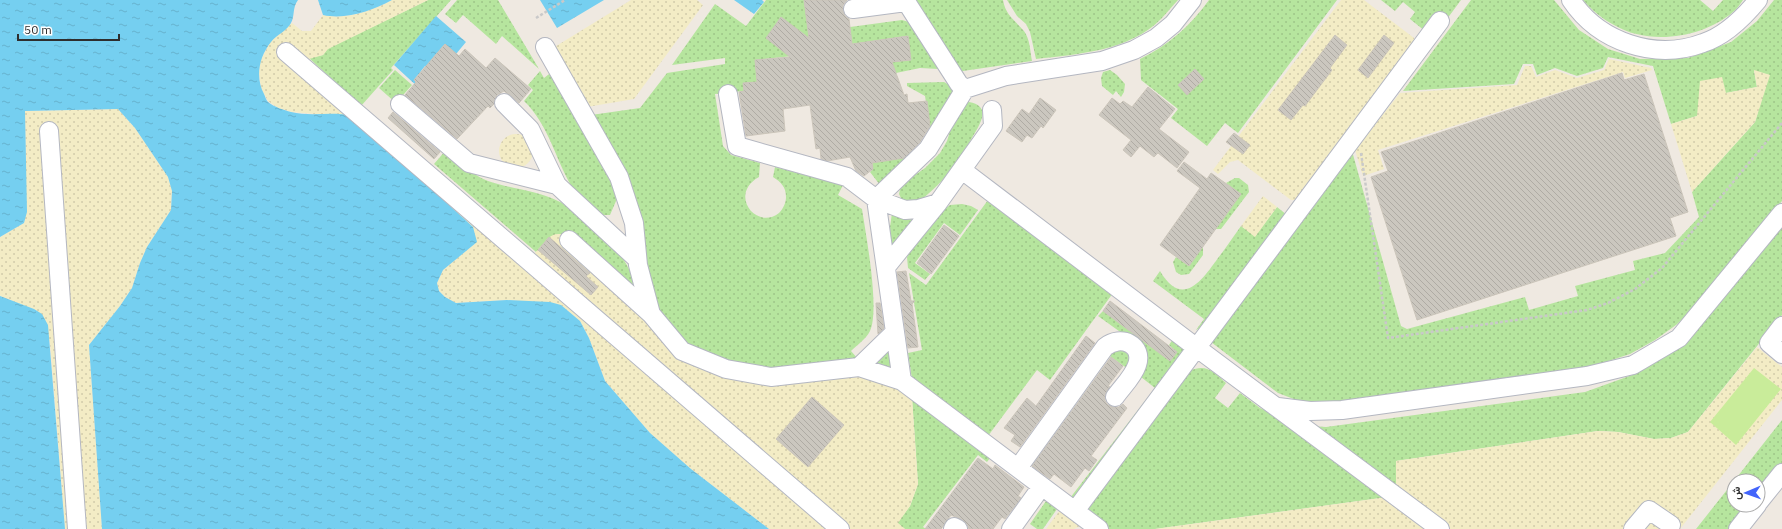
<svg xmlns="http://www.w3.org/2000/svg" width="1782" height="529" viewBox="0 0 1782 529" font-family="'IBM Plex Sans',Vazirmatn,sans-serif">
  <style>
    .green { fill: url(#green-dots) }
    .sand { fill: url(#sand-dots) }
    .pitch { fill: #c9ec9a }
    .water { fill: url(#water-ripples) }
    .building { fill: url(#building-back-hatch); stroke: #cbc5ba }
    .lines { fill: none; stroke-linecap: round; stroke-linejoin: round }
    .minor-casing { stroke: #b4b7c1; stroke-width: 20 }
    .path { stroke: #c9c9c9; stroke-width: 2.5; stroke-dasharray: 3 2; stroke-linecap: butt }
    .minor { stroke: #fff; stroke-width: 18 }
  </style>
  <defs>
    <pattern id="green-dots" width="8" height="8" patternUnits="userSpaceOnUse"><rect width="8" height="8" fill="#b6e59e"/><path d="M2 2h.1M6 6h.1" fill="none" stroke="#9dc588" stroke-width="1.8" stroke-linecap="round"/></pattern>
    <pattern id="sand-dots" width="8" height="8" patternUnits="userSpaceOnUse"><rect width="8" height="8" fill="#f3ecc5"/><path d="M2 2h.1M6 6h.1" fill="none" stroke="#d1cbaa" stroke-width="1.8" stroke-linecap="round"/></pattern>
    <pattern id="water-ripples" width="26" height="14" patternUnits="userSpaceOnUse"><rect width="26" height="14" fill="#75cff0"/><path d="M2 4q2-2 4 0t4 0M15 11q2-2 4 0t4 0" fill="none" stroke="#66b2ce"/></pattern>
    <pattern id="building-back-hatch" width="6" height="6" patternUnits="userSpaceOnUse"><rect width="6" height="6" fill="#cbc7bf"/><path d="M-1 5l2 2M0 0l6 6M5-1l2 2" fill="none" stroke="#afaba4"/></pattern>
  </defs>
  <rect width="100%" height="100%" fill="#efe9e1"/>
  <!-- green -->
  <path class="green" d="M 428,0 L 451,0 L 391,68 L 393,70 L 361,106 L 309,58 L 323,55 L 327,49 Z
    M 457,0 L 498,0 L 539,69 L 502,36 L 496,44 L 463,15 L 456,23 L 445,14 Z
    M 766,0 L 804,0 L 810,47 L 802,55 L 755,60 L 757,82 L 743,83 L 744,91 L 715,94 L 723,146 L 731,155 L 760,163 L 759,177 C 728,194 756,231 779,213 C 783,209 786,203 786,197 C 786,187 781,182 773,177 L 775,167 L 843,185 L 838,195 L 862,209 C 866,235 880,310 870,331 C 866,339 857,345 851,351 L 858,359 L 780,371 L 733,366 L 688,346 L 655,306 L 591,115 L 640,108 L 667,73 L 725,64 L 725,58 L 672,65 L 715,4 L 746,26 Z
    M 913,0 L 1003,0 C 1006,16 1014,19 1024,31 C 1030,39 1030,51 1032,61 L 956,72 Z
    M 1007,0 L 1178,0 C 1172,6 1167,13 1161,19 C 1129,51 1079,54 1036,59 L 1030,32 L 1026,24 L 1017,16 Z
    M 1209,0 L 1337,0 L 1238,133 L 1225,123 L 1207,146 L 1171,118 L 1178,109 L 1141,80 L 1140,59 C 1169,45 1190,26 1209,0 Z
    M 1381,0 L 1461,0 L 1447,19 L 1425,31 L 1410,19 L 1415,12 L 1403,2 L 1395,11 Z
    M 1471,0 L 1554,0 L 1579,30 L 1608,49 L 1640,59 L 1688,58 L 1731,42 L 1757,21 L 1774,0 L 1782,0 L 1782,201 L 1698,305 L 1676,325 L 1655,340 L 1630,354 L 1587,368 L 1316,406 L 1299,401 L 1278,393 L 1211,342 L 1352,151 L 1401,326 L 1407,329 L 1525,297 L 1529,310 L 1578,296 L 1575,286 L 1635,270 L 1633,261 L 1665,253 L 1699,217 L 1692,192 L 1755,122 L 1769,75 L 1754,71 L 1757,87 L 1726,93 L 1697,116 L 1671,124 L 1653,66 L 1608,57 L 1603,68 L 1577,76 L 1555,68 L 1537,75 L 1533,64 L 1523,64 L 1514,84 L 1403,91 Z
    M 1583,0 L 1700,0 L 1713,11 L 1723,0 L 1743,0 C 1740,4 1737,9 1733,12 C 1703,38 1649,46 1614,25 C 1602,19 1592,10 1583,0 Z
    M 902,20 L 909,22 L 939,69 L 920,68 L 896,73 L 871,70 L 893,62 L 910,60 L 907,36 L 852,44 L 850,27 Z
    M 395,70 L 412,85 L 396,103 L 379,88 Z
    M 1110,70 L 1117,75 L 1125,84 L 1124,92 L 1121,97 L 1116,91 L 1113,95 L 1102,86 L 1101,78 L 1103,72 Z
    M 540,71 L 544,78 L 553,71 L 617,191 L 616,201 L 610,215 L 599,215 C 591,207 579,199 573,189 C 555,159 549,125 524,101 L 533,90 L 528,85 Z
    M 944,82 L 951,86 L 954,94 L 930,129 L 925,96 L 907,86 L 907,83 Z
    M 969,102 C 992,106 980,124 973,136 C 968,145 963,154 957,163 C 946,178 930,193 915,205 L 903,202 L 899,194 L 901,185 L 925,168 L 940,153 L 947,141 L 955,115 L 965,103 Z
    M 868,136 L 903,158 L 911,154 L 880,185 L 870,172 L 873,169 Z
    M 446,150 C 459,161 472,175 488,181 C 511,189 536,190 558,201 C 576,209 616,245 625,262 C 631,271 634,283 638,293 L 549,237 L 536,252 L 434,164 Z
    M 1235,178 L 1239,178 L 1248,185 L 1249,192 L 1221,229 L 1215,229 L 1240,194 L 1226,183 Z
    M 988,200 L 1113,293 L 1050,380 L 1037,370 L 988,436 L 912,379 L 908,353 L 922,350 L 909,273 L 926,285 Z
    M 962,204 L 971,206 L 978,210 L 960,235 L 944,223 L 915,263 L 930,274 L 925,280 L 908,268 L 907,257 L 932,219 L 950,205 Z
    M 1277,207 L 1287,215 L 1208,324 L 1196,330 L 1204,319 L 1153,281 L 1160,271 C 1182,308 1201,282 1218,258 C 1226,248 1233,237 1241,226 L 1255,236 Z
    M 892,213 L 904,219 L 917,220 L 891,249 L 890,227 Z
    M 1782,227 L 1782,315 L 1688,432 L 1671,438 L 1654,439 L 1618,432 L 1598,431 L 1396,461 L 1396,492 L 1388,497 L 1155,529 L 1109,529 L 1087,510 L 1190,371 C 1206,363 1215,373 1226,383 L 1215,398 L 1228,408 L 1240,393 L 1260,408 L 1297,425 L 1326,427 L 1585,392 L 1635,374 L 1687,342 Z
    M 1203,246 L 1203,255 L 1189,274 L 1181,275 L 1176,272 L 1173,262 L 1176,257 L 1189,266 Z
    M 1103,311 L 1170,361 L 1177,352 L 1169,345 L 1173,339 L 1184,346 L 1182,363 L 1077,499 L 1070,498 L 1155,388 L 1141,377 L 1144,349 L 1098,316 Z
    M 892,345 L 896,372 L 868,365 Z
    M 1112,350 C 1129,351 1130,352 1128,369 L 1107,354 Z
    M 912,398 L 990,458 L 987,462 L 978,455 L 923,527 L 926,529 L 905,529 L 897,523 L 910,506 L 918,484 Z
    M 1782,420 L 1782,469 L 1758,500 L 1758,481 L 1734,481 Z
    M 1734,481 L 1734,505 L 1754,505 L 1735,529 L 1696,529 Z
    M 1046,501 L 1057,509 L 1043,529 L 1037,529 L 1030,524 Z"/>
  <!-- sand -->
  <path class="sand" d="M 392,0 L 428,0 L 328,49 L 323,55 L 309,59 L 361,106 L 534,254 C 552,236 549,228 577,239 L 663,341 L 692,365 L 716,374 L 771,384 L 861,377 L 900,388 L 912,398 L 918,484 L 910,506 L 898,523 L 905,529 L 769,529 L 691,469 L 650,433 L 605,381 L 589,338 L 580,321 L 561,305 L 507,300 L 456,303 L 445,297 L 439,291 L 437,283 L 443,270 L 468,249 L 326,115 L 292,112 L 278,108 L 268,101 L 261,88 L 259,73 L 260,62 L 270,42 L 292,23 L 302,31 L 311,31 L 323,15 C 346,20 372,11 392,0 Z
    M 631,0 L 697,0 L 703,5 L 634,99 L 587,107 L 553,48 Z
    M 1341,0 L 1364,0 L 1414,38 L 1414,47 L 1299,200 L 1291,200 L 1238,160 L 1230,162 L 1218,174 L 1213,170 Z
    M 1609,59 L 1651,68 L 1652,70 L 1625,78 L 1623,72 L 1378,150 L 1384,169 L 1363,176 L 1355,150 L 1400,93 L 1517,85 L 1525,66 L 1531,66 L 1536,77 L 1555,70 L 1577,78 L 1604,70 Z
    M 1754,70 L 1770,75 L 1755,122 L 1692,192 L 1671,124 L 1697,116 L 1700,81 L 1722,77 L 1726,93 L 1757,87 Z
    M 118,109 L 135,128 L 168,177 L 172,191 L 171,210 L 147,247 L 140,263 L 132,288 L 120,306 L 89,345 L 102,529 L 65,529 L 50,342 L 13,301 L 0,296 L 0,237 L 24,223 L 26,182 L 25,111 Z
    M499 151a17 17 0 1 1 34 0a17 17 0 1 1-34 0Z
    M 1263,196 L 1277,207 L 1255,237 L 1241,226 Z
    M 1757,347 L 1782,367 L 1782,400 L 1680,529 L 1155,529 L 1388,497 L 1396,492 L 1396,461 L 1598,431 L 1618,432 L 1654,439 L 1671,438 L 1688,432 Z
    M 1060,510 L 1082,525 L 1074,529 L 1046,529 Z"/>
  <!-- pitch -->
  <path class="pitch" d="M 1754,368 L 1781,389 L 1736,445 L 1710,422 Z"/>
  <!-- water -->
  <path class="water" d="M 0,0 L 298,0 C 292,8 295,16 291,23 C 287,31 276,35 271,42 C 259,57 255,77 264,94 C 265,96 266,100 268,102 C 274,107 284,110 291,112 C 311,117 333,111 352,116 L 473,227 L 477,242 L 443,270 L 437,283 L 439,291 L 445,297 L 456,303 L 507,300 L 550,302 L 561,305 L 580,321 L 589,338 L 605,381 L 650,433 L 691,469 L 769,529 L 102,529 L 89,345 L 120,306 L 132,288 L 140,263 L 147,247 L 171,210 L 172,191 L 168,177 L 135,128 L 118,109 L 25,111 L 27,212 L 24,223 L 0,237 Z
    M 318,0 L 392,0 C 372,11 346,20 323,15 Z
    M 540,0 L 604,0 L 557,28 Z
    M 734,0 L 762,0 L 764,2 L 754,14 Z
    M 436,16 L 466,42 L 456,54 L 445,44 L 431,60 L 436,65 L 440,79 L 425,66 L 414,80 L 422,87 L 420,89 L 394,65 Z
    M 0,296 L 34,309 L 42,314 L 48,325 L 65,529 L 0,529 Z"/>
  <!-- building -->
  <path class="building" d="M 804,0 L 847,0 L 843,5 L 843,11 L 845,16 L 849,19 L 852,44 L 908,36 L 911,60 L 892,62 L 904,95 L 907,94 L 908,103 L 927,101 L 930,126 L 920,142 L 904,158 L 872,163 L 873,169 L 864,176 L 856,171 L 850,157 L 827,161 L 821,159 L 820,148 L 816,149 L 810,105 L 783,109 L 785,131 L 746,136 L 739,92 L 744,91 L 743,83 L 757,82 L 755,60 L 790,57 L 766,38 L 781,17 L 809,38 Z
    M 1335,35 L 1347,45 L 1330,68 L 1332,70 L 1305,106 L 1303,105 L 1291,120 L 1278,110 Z
    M 1384,35 L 1394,43 L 1368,78 L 1358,70 Z
    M 445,44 L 459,56 L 465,49 L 486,68 L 495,58 L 531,89 L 519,103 L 504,91 L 497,95 L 494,104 L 490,108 L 488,106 L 457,139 L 405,95 L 416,82 L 414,80 Z
    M 1195,69 L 1204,79 L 1187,95 L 1178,85 Z
    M 1622,73 L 1624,80 L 1644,74 L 1688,212 L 1670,218 L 1676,236 L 1417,320 L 1371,177 L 1388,171 L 1381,152 Z
    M 1148,87 L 1175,109 L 1159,129 L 1189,152 L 1177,168 L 1158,153 L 1154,157 L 1140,146 L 1131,157 L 1123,150 L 1131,140 L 1099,115 L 1112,98 L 1120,104 L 1123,101 L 1132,107 Z
    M 1040,98 L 1056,110 L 1043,128 L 1041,126 L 1032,138 L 1027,135 L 1022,142 L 1006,131 L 1022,109 L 1029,114 Z
    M 393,112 L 440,152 L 434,159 L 388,118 Z
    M 1234,133 L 1250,145 L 1243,154 L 1226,142 Z
    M 1184,162 L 1207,179 L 1211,173 L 1241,194 L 1189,266 L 1160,245 L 1200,188 L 1177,171 Z
    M 944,225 L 959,236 L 931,274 L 917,263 Z
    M 549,237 L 590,273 L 586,276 L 598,287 L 591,295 L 538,250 Z
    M 906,271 L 911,301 L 915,301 L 912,304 L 918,347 L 908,348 L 897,272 Z
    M 1110,301 L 1177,352 L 1170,361 L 1103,311 Z
    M 876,303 L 880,303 L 884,328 L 878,334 Z
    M 1086,336 L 1095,343 L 1020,447 L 1011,441 L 1015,435 L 1004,428 L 1027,398 L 1036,406 Z
    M 1111,357 L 1123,366 L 1108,386 L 1110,387 L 1105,395 L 1105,401 L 1108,405 L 1113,407 L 1119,407 L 1123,404 L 1127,408 L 1091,456 L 1097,460 L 1089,471 L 1085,468 L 1071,487 L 1054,474 L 1050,479 L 1032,466 Z
    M 812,397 L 844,425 L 808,467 L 776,439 Z
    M 978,458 L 993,469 L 995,465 L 1024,487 L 1018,496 L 1021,498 L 1005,519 L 1002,517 L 993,529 L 969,529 L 967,524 L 963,520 L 951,515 L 941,529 L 925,529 Z"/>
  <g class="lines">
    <!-- minor casing -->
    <g class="minor-casing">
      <path id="minor" d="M 905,0 L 959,84 L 965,89
        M 1571,0 C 1599,42 1655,61 1703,43 C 1725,36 1744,17 1758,0
        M 853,9 L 906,2
        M 545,47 L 619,177 L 634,223 L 638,265 L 651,314 L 682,351 L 726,369 L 771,377 L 859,367 L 902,381 L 1099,529
        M 286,52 L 840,529
        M 728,94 L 737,146 L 847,177 L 876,199 L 905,210 L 918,209 L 938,203
        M 504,103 L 530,129 L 557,185 L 637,259
        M 400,104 L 469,163 L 557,185
        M 49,131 L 77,529
        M 962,170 L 1197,348 L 1440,529
        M 876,199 L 928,149 L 965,89 L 1006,76 L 1102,61 L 1134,50 L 1156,38 L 1173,24 L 1192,0
        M 876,199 L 902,381
        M 569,240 L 651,314
        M 886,267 L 938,203 L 993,126 L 992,110
        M 1782,326 L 1769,343 L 1782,354
        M 859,367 L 895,332
        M 1278,407 L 1310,411 L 1342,410 L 1587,376 L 1633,365 L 1679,338 L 1782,213
        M 1018,468 L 1105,347 C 1121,334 1144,345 1137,365 C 1133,377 1122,387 1115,397
        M 1758,503 L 1782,473
        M 1075,511 L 1440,21
        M 953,529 L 954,527 L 958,529
        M 1011,529 L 1042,486
        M 1633,529 L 1649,510 L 1671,525
        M 1738,529 L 1757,505"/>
    </g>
    <!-- path -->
    <path class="path" d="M 536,18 L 565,0
      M 1361,153 L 1388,338 L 1587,310 L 1608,303 L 1635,289 L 1662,268 L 1782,123"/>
    <!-- minor -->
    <use href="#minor" class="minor"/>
  </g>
  <!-- north arrow -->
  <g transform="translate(1746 493) rotate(268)"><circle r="19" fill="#ffffff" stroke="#ababab"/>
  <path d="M0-3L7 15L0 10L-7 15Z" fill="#4264fb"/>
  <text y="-6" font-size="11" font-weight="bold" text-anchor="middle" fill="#2e2e2e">ش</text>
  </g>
  <!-- scale -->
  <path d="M18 34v6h101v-6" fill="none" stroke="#2e2e2e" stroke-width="2"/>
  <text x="24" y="34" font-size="12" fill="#2e2e2e" stroke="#ffffff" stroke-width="3" paint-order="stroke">50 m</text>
</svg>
